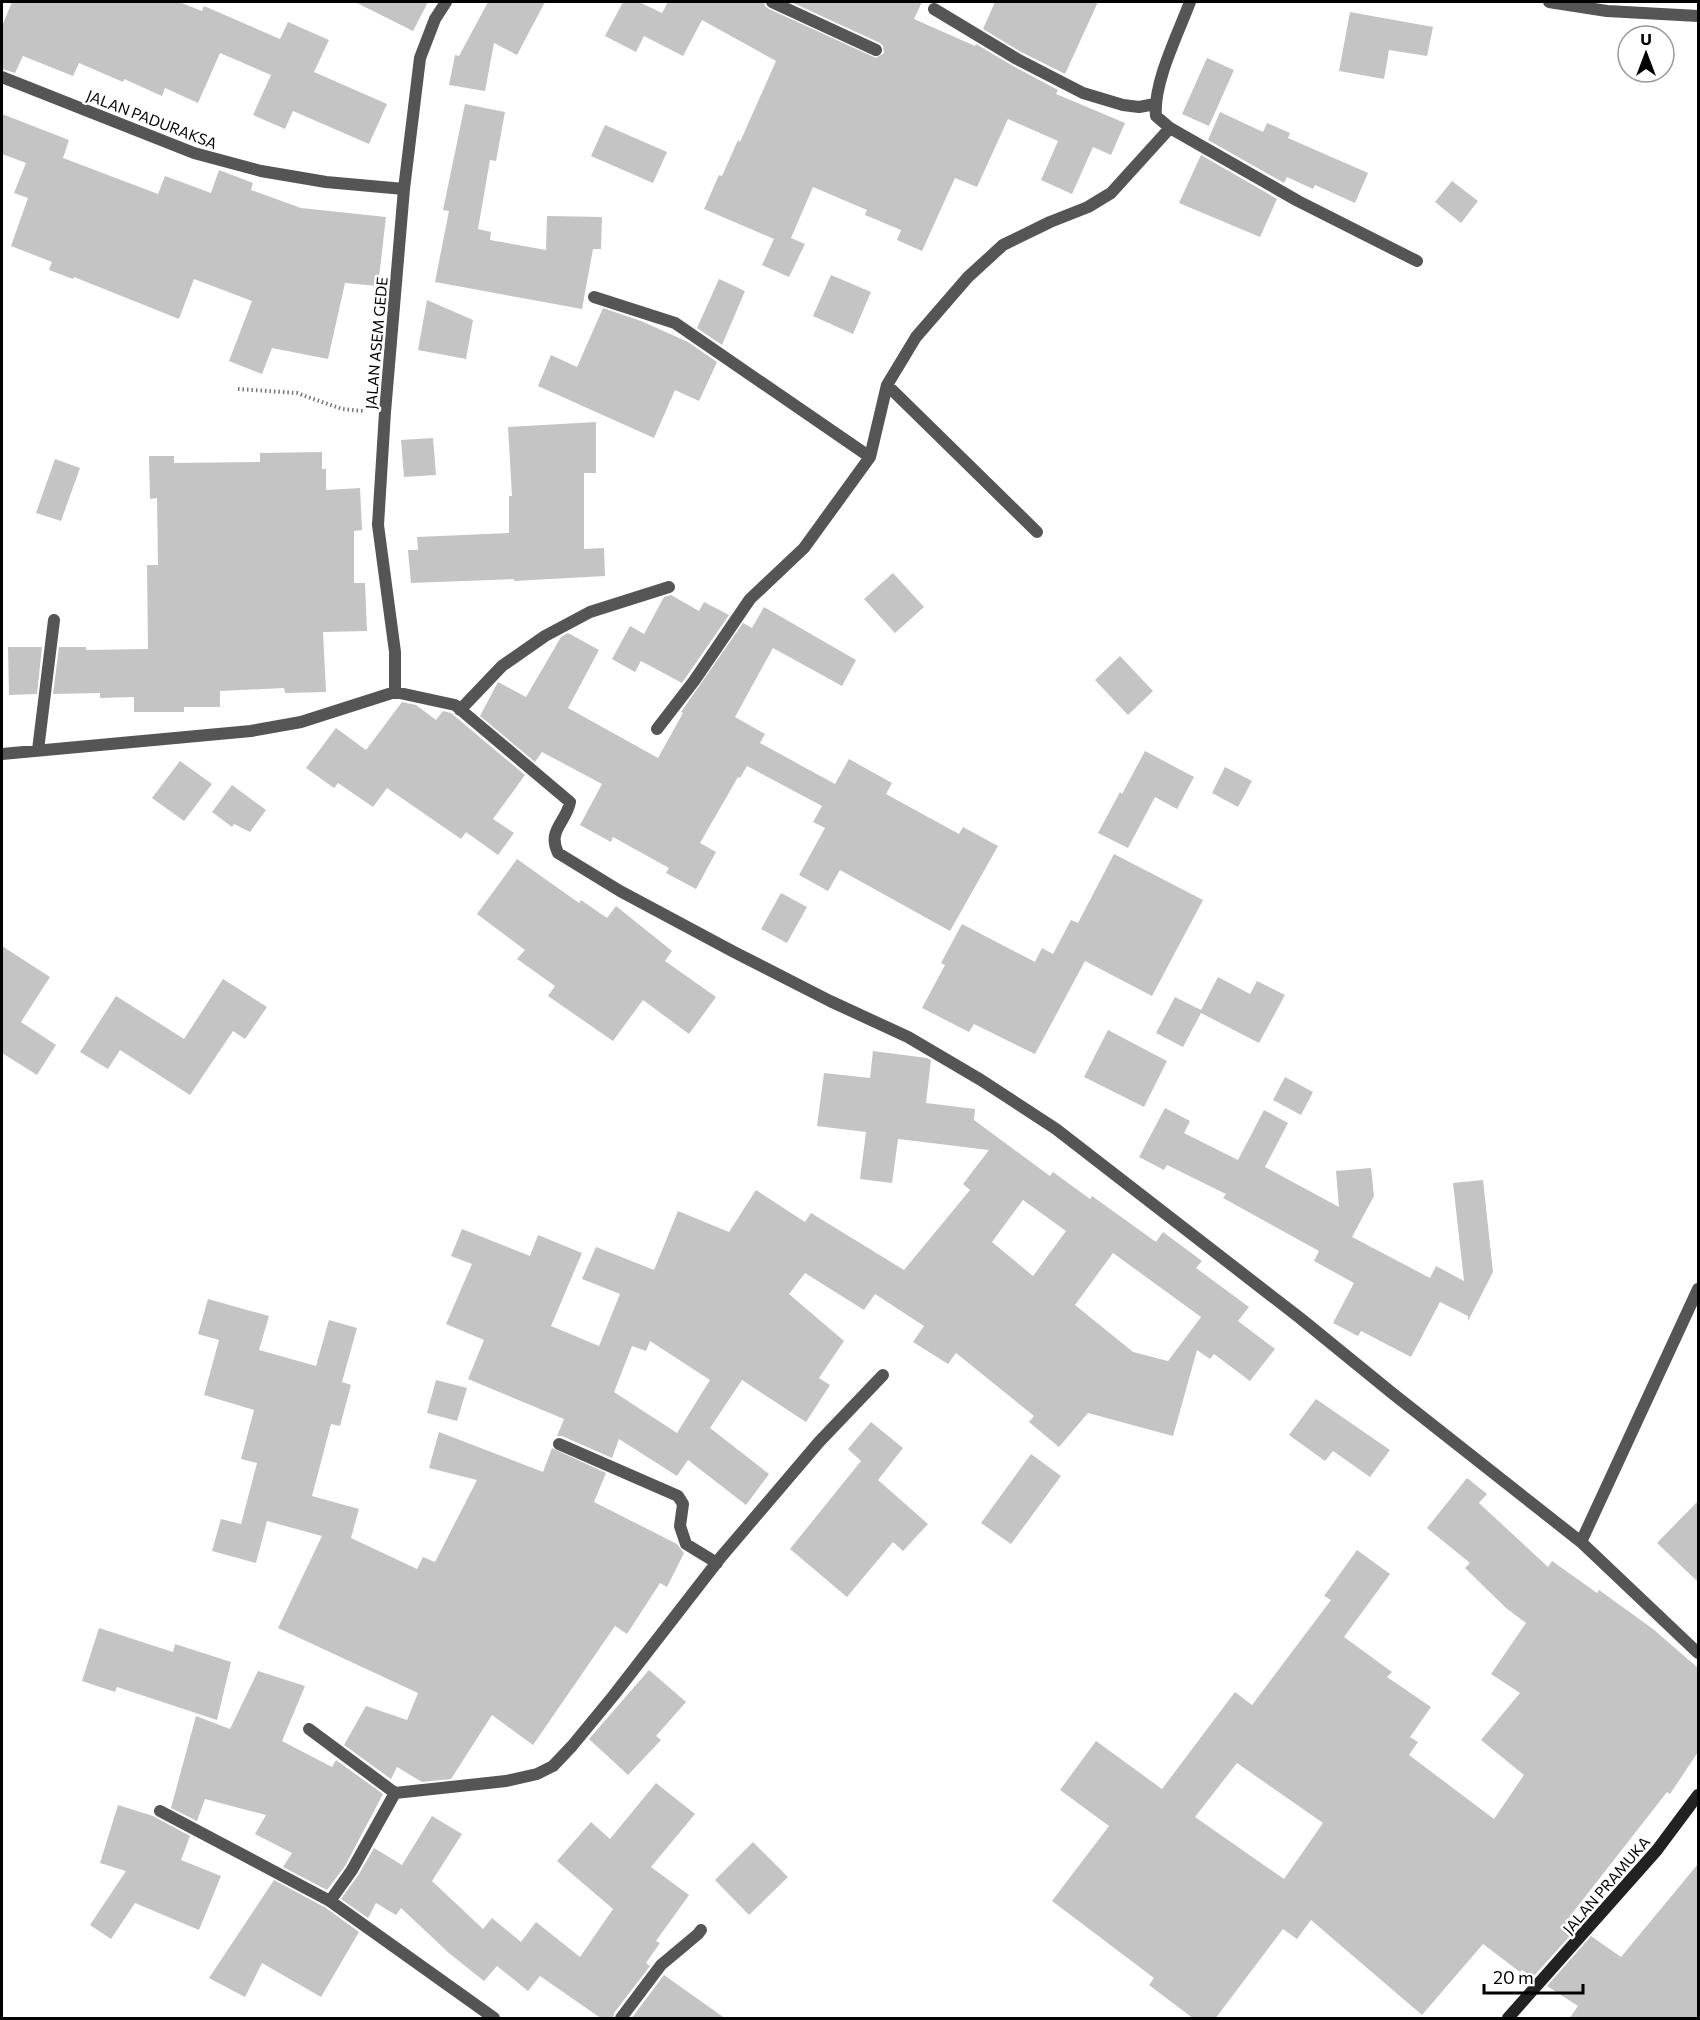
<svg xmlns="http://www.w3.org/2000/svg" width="1700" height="2020" viewBox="0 0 1700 2020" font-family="Commissioner,sans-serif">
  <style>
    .building { fill: #c4c4c4; fill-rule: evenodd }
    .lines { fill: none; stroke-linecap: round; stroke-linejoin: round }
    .path { stroke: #777; stroke-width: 4; stroke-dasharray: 1.5 3; stroke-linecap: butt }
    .street { stroke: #555; stroke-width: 12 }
    .secondary { stroke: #222; stroke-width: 12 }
    .labels { text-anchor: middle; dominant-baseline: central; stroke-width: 5; stroke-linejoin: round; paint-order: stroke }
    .street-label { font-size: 15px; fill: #000; stroke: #fff }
  </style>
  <rect width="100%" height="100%" fill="#fff"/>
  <!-- building -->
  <path class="building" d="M 12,2 L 179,2 L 202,11 L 204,6 L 280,39 L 288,22 L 329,40 L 314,72 L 387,104 L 369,144 L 293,111 L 285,129 L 253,115 L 271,75 L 220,53 L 198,103 L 165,88 L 162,96 L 124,79 L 123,82 L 79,63 L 73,76 L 23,56 L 15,73 L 2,69 L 2,26 Z
    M 355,2 L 428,2 L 413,31 Z
    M 488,2 L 545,2 L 517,55 L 494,43 L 485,91 L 449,85 L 455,55 L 459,56 Z
    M 623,2 L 639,2 L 662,13 L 668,2 L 764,2 L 765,6 L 769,9 L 876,58 L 884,53 L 883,46 L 880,43 L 791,2 L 922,2 L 914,19 L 975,46 L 976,44 L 1013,66 L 1058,90 L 1056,94 L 1125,123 L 1111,155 L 1093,147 L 1072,194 L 1041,180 L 1058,141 L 1008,119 L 977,187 L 955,178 L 922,251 L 897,240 L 901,230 L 865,215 L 867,210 L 813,187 L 791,238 L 805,244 L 789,277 L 762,265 L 774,239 L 704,209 L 719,175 L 722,176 L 738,140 L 740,142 L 776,61 L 702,20 L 683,56 L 644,36 L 636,52 L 605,36 Z
    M 995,2 L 1098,2 L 1065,74 L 1021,52 L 983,29 Z
    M 1350,12 L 1433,27 L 1427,56 L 1389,50 L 1384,79 L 1339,71 Z
    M 1207,58 L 1234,70 L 1209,126 L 1182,114 Z
    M 465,104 L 505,112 L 496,161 L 490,160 L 478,229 L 491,232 L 490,240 L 546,250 L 547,216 L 602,217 L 601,249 L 593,249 L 582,309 L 435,282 L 449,211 L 443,210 Z
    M 1220,112 L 1263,132 L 1267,123 L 1290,133 L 1288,138 L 1368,173 L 1355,203 L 1315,185 L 1313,189 L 1287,177 L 1284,183 L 1208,140 Z
    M 2,114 L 69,140 L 63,158 L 158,194 L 165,176 L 211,193 L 219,170 L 253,183 L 251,190 L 301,208 L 386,217 L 378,286 L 345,283 L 328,359 L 272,348 L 262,374 L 229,361 L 252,301 L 194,279 L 179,319 L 74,277 L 73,279 L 49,270 L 52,262 L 11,246 L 28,198 L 14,193 L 26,163 L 2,154 Z
    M 605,125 L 667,152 L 653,183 L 591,156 Z
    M 1201,155 L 1277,199 L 1260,237 L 1179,203 Z
    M 1452,181 L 1478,201 L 1461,223 L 1435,202 Z
    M 831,275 L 871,292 L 853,334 L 813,316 Z
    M 719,279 L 745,291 L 722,345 L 697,328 Z
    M 427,300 L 473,320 L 466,359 L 418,350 Z
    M 603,308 L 641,321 L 688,342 L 717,362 L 699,401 L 675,390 L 654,438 L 538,386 L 551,355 L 577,367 Z
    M 596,422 L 596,473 L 584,473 L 584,549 L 604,548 L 605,576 L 514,581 L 514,579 L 411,583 L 408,550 L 418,550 L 417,537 L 509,533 L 509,496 L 512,496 L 508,427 Z
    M 433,438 L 436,475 L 404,477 L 401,440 Z
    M 322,452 L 322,469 L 326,469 L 326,490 L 360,488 L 362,530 L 354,531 L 354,583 L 365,583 L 367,631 L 323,632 L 326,692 L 285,693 L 284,688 L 220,691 L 220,707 L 184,707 L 184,712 L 134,712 L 134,697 L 100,698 L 100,693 L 53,694 L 59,647 L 86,647 L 86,650 L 148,649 L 147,565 L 158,565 L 157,498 L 150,499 L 149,456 L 174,456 L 174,463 L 260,462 L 260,453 Z
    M 55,459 L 80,468 L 61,521 L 36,513 Z
    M 893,573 L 924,607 L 895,633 L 864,599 Z
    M 671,595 L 699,611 L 704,602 L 729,615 L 682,683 L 641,661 L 635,672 L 612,659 L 630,626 L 644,634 L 664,597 Z
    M 764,607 L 856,660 L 842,686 L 773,648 L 735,717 L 765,734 L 760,743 L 835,784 L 849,759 L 892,783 L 886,794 L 959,834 L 963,827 L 998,846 L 950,931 L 840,870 L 828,891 L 799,875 L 825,828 L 813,822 L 822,806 L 747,766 L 740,778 L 738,777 L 700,843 L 716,852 L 696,889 L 666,873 L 669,868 L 613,837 L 611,842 L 580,825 L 602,784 L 542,752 L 535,762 L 480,716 L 498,682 L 526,697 L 561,637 L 568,633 L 599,650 L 568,708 L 658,758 L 683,713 L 681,712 L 743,623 L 752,628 Z
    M 8,647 L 42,647 L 37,694 L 9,695 Z
    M 1120,656 L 1153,691 L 1128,715 L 1095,680 Z
    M 402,702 L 416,705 L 436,720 L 443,711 L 451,713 L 525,775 L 493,819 L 514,833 L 498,855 L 466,832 L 461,839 L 387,788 L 373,807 L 338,783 L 334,788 L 306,768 L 336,728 L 366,750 Z
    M 1145,751 L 1194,777 L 1177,809 L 1155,797 L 1128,848 L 1098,833 L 1120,792 L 1122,794 Z
    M 180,761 L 212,784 L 184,821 L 152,798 Z
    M 1225,767 L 1252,781 L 1238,807 L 1212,793 Z
    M 232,785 L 266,810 L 250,832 L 234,824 L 232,827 L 212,812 Z
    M 1114,854 L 1203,900 L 1152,996 L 1085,961 L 1035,1054 L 974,1024 L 969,1032 L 922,1008 L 945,965 L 941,963 L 962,924 L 1035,962 L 1042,948 L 1053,954 L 1071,920 L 1078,923 Z
    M 517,859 L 579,903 L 581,900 L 607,918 L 616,906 L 672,951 L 665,961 L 716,997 L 689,1034 L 643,1000 L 613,1041 L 548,996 L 555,986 L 517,959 L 525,950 L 477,914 Z
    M 781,893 L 807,907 L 787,943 L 761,929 Z
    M 2,946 L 50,977 L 21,1022 L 56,1045 L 37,1075 L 2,1053 Z
    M 1218,977 L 1250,994 L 1257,981 L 1285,995 L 1259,1043 L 1201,1013 L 1183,1047 L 1156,1033 L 1175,997 L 1201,1010 Z
    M 223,979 L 267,1007 L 245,1039 L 233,1031 L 190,1095 L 120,1050 L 108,1069 L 80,1052 L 116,996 L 184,1039 Z
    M 1108,1030 L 1167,1061 L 1144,1107 L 1084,1077 Z
    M 873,1051 L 927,1058 L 931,1060 L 926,1103 L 975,1109 L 974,1120 L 1050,1176 L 1053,1172 L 1090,1199 L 1092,1196 L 1156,1242 L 1163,1232 L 1202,1261 L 1196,1268 L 1249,1307 L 1238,1321 L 1275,1349 L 1250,1381 L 1214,1354 L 1210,1359 L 1197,1350 L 1173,1436 L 1088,1413 L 1059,1447 L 1029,1422 L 1034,1416 L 956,1353 L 948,1364 L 913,1342 L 924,1326 L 875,1294 L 864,1310 L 805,1273 L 789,1294 L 844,1341 L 819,1378 L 830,1385 L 806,1422 L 742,1380 L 710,1428 L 769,1474 L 746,1505 L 688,1460 L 677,1476 L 619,1439 L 612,1458 L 562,1436 L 557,1436 L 564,1419 L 468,1379 L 484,1340 L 446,1324 L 472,1264 L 451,1256 L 462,1229 L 530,1256 L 538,1235 L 582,1253 L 551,1326 L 599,1346 L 620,1294 L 582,1279 L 596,1247 L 654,1270 L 678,1211 L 729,1232 L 756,1190 L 805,1222 L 811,1213 L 904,1270 L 970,1190 L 963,1184 L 989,1150 L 898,1139 L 892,1183 L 860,1179 L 866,1132 L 817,1126 L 824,1073 L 870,1078 ZM 1023,1200 L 1066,1231 L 1033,1276 L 992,1242 ZM 1113,1253 L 1201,1317 L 1168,1361 L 1133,1352 L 1075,1305 ZM 650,1341 L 710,1380 L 677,1433 L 614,1392 L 632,1346 L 646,1351 Z
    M 1285,1077 L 1313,1092 L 1301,1115 L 1273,1100 Z
    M 1165,1108 L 1190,1121 L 1184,1133 L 1238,1160 L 1264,1110 L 1288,1123 L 1265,1167 L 1339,1207 L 1336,1171 L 1371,1168 L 1374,1196 L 1352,1237 L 1430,1278 L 1436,1266 L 1464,1281 L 1453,1183 L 1483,1180 L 1493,1272 L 1468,1321 L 1468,1316 L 1440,1302 L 1411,1357 L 1361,1331 L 1358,1336 L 1333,1323 L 1354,1283 L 1314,1261 L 1319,1251 L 1223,1198 L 1226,1194 L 1167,1165 L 1164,1170 L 1139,1157 Z
    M 208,1299 L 269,1316 L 259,1350 L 316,1366 L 329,1320 L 357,1328 L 342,1382 L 351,1385 L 340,1426 L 331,1424 L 312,1496 L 359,1509 L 351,1538 L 417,1569 L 423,1557 L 435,1562 L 477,1480 L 429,1468 L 439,1432 L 543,1472 L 552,1448 L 606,1473 L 594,1502 L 677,1544 L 684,1553 L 667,1587 L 660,1583 L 627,1634 L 615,1626 L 533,1745 L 492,1715 L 451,1779 L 422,1782 L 397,1767 L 391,1779 L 344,1745 L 366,1706 L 407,1720 L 418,1693 L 278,1628 L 322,1536 L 267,1521 L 256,1563 L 212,1551 L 221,1519 L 241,1524 L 257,1463 L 241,1459 L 254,1410 L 204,1395 L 219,1340 L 198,1334 Z
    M 436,1380 L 467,1388 L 457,1421 L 427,1413 Z
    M 1316,1399 L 1390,1450 L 1370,1477 L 1333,1451 L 1325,1461 L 1289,1435 Z
    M 871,1422 L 903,1448 L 878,1480 L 928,1524 L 903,1551 L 893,1542 L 847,1597 L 790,1549 L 861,1461 L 848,1449 Z
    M 1031,1454 L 1061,1476 L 1011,1544 L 981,1523 Z
    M 1467,1478 L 1487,1494 L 1479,1503 L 1548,1567 L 1552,1561 L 1597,1593 L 1599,1590 L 1653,1629 L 1698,1668 L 1698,1752 L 1670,1794 L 1667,1792 L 1567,1920 L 1578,1927 L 1533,1977 L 1522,1970 L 1520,1972 L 1483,1944 L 1422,2015 L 1311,1920 L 1297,1939 L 1283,1929 L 1215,2019 L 1194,2019 L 1149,1985 L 1154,1978 L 1052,1901 L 1109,1826 L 1060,1790 L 1096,1741 L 1162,1789 L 1235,1692 L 1252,1705 L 1331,1600 L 1324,1596 L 1357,1550 L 1390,1574 L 1344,1637 L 1392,1672 L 1387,1677 L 1431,1707 L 1410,1737 L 1418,1742 L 1409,1755 L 1494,1819 L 1524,1775 L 1481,1740 L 1520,1693 L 1491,1674 L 1526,1623 L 1506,1608 L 1465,1568 L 1470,1563 L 1427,1528 ZM 1237,1763 L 1323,1823 L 1284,1879 L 1195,1817 Z
    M 1698,1501 L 1698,1582 L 1657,1543 Z
    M 99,1628 L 173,1652 L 175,1644 L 231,1662 L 217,1720 L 117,1687 L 115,1692 L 82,1681 Z
    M 649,1670 L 686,1702 L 656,1736 L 661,1740 L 628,1775 L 589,1739 Z
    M 258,1671 L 305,1686 L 282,1741 L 332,1767 L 336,1760 L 383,1794 L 345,1866 L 327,1890 L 283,1867 L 292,1853 L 255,1834 L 266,1815 L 205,1799 L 197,1821 L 171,1808 L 196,1716 L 230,1729 Z
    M 656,1783 L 695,1814 L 651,1867 L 689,1895 L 656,1941 L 660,1943 L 646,1963 L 650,1966 L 614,2013 L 613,2019 L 602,2019 L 540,1976 L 528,1991 L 497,1966 L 484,1981 L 450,1954 L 401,1908 L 396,1915 L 376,1903 L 368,1918 L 341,1899 L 359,1874 L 374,1848 L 402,1865 L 432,1816 L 462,1834 L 432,1881 L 483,1929 L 492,1918 L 521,1942 L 536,1922 L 580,1957 L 613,1909 L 557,1861 L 591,1822 L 610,1839 Z
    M 118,1805 L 153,1816 L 190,1836 L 181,1860 L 221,1876 L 199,1930 L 135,1903 L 111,1939 L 90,1925 L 126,1871 L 100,1863 Z
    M 753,1842 L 788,1877 L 749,1915 L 715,1880 Z
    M 1698,1864 L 1698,2019 L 1569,2019 L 1578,2006 L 1547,1986 L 1591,1936 L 1621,1957 Z
    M 274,1880 L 326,1908 L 359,1932 L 321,1997 L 262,1963 L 245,1997 L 209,1978 Z
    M 664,1975 L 726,2019 L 631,2019 Z"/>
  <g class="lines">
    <!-- path -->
    <path class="path" d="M 238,389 L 297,393 L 342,409 L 363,411"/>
    <!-- street -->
    <path class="street" d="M 772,2 L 876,50
      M 1190,2 C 1178,34 1153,83 1156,116 L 1170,128 L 1298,201 L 1417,261
      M 1549,2 L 1607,11 L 1698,16
      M 934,9 L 1017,59 L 1083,93 L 1123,105 L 1139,107 L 1155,104
      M 2,77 L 194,153 L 261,171 L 326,182 L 404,189
      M 594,297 L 675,323 L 870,457
      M 887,385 L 1037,532
      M 395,692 L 395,652 L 378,525 L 385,412 L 404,189 L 420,58 L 435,19 L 446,2
      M 460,710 L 502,666 L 545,636 L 590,612 L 669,587
      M 657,729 L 694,681 L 750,599 L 804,548 L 870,457 L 887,385 L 916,337 L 968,277 L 1003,245 L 1050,222 L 1088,207 L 1111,193 L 1170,128
      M 38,750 L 54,620
      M 2,754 L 251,731 L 301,722 L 395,692 L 455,705 L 570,802 C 566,823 547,830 558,853 L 620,891 L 734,952 L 830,1001 L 908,1037 L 981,1080 L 1056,1129 L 1300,1318 L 1392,1393 L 1581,1542 L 1698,1653
      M 559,1444 L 678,1496 L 683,1504 L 680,1526 L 686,1544 L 717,1563
      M 1581,1542 L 1698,1289
      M 309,1729 L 395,1793
      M 160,1811 L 330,1901 L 494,2018
      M 330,1901 L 352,1870 L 395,1793 L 506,1781 L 537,1774 L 553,1766 L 572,1746 L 614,1695 L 721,1557 L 819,1442 L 883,1375
      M 621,2018 L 661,1965 L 698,1934 L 701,1930"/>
    <!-- secondary -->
    <path class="secondary" d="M 1508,2018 L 1657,1850 L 1698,1795"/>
  </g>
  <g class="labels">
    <!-- street labels -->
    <g class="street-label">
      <text transform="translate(152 119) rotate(21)">JALAN PADURAKSA</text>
      <text transform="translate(376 343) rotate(-85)">JALAN ASEM GEDE</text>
      <text transform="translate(1606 1885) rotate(-49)">JALAN PRAMUKA</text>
    </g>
  </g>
  <!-- border -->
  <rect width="1700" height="2020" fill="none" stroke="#000000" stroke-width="6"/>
  <!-- north arrow -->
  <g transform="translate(1646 54)"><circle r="28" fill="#ffffff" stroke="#999999" stroke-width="1.5"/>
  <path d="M0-4.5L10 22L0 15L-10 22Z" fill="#000000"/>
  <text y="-9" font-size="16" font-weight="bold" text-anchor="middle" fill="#000000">U</text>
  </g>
  <!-- scale -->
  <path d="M1484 1984v9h99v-9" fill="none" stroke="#000000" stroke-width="3"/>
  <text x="1493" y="1984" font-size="18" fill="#000000" stroke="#ffffff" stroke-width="4.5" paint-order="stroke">20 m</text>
</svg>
